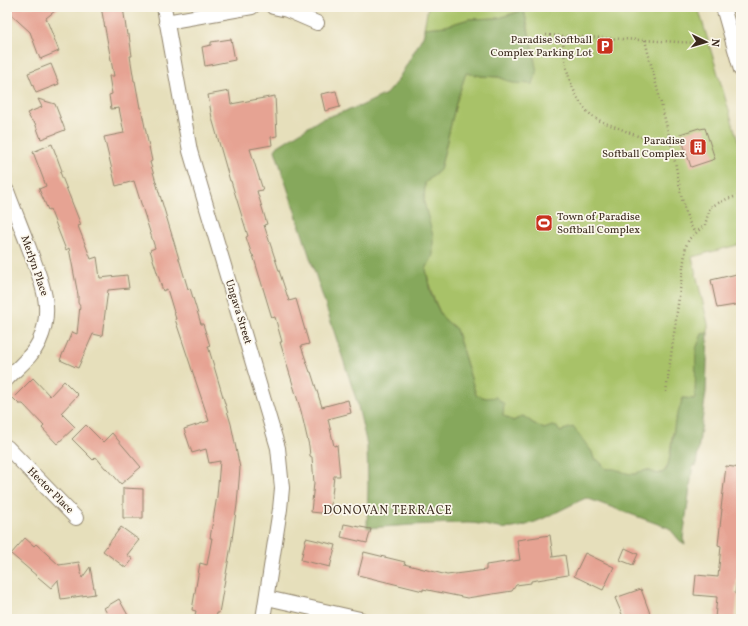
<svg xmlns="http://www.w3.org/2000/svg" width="748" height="626" viewBox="0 0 748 626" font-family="Vollkorn,serif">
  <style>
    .green { fill: #a8c268; stroke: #727643 }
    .forest { fill: #86a85c; stroke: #60693d }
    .building { fill: #e6a393 }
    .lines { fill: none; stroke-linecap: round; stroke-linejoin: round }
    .street-casing { stroke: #90846c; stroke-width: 16 }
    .path { stroke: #90846c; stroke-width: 2.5; stroke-dasharray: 1 3; stroke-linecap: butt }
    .street { stroke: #fff; stroke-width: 14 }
    .labels { text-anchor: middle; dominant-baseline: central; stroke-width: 3.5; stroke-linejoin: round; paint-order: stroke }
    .poi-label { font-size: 11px; fill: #3b2a1e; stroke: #fbf7ec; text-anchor: end }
    .street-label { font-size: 11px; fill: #3b2a1e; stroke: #fbf7ec }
    .neighbourhood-label { font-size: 12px; letter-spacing: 1px; fill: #3b2a1e; stroke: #fbf7ec }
  </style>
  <rect width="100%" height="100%" fill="#fbf7ec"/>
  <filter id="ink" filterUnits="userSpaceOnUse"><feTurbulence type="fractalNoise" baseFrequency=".025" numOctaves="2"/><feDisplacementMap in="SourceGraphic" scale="8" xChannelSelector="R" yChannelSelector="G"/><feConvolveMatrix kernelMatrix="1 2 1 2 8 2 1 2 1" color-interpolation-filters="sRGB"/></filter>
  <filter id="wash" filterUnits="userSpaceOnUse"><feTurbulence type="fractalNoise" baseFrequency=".012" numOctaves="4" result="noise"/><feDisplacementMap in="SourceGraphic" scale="16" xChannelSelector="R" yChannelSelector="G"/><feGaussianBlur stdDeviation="0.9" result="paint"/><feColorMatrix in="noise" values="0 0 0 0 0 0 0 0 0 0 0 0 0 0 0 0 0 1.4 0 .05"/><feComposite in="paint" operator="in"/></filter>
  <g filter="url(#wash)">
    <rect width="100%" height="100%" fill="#e6dfbb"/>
    <!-- green -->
    <path class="green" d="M 428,7 L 698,7 L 741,151 L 741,244 L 692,257 L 708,324 L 708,333 L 702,334 L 696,375 L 695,399 L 683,398 L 678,413 L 672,437 L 669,463 L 664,472 L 657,474 L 647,470 L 636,474 L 629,475 L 606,469 L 598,460 L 593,459 L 592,452 L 587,446 L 559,431 L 549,428 L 544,429 L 533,423 L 523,416 L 513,421 L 503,415 L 486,398 L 476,395 L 456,329 L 442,317 L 431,292 L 426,269 L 433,255 L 424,202 L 425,183 L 440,170 L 456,103 L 466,72 L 481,76 L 499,77 L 513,83 L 535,59 L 524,10 L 499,18 L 469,19 L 446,26 L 424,28 Z"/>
    <!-- forest -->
    <path class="forest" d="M 524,10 L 537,72 L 533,84 L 513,83 L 499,77 L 481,76 L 466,73 L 456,103 L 440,170 L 425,183 L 424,202 L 433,236 L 433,255 L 426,269 L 430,292 L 442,317 L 456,329 L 476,395 L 486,398 L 496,397 L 504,404 L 503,415 L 513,421 L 523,416 L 533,423 L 544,429 L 552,426 L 557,427 L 559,431 L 562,432 L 563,430 L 573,427 L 592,452 L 594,459 L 598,460 L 606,469 C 619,467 623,475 636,474 L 638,472 L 647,470 L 658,474 L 662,473 L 667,469 L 670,456 L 675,421 L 683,398 L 695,399 L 696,349 L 702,334 L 708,333 L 706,392 L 696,466 L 693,465 L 683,539 L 685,544 L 680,541 L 669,528 L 586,498 C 565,507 541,522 519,527 C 498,532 487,523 468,523 C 434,523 400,526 367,528 L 368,486 L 367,445 L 357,402 L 275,150 L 278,146 L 321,119 L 361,106 L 386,94 L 397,81 L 406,66 L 424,34 L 424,28 L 446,26 L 469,19 L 499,18 Z"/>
    <g id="blocks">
      <!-- building -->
      <path class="building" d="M 7,7 L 60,7 L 46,18 L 59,51 L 40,59 L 30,32 L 7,11 Z
        M 101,7 L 123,7 L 127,35 L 129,35 L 132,56 L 130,56 L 134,81 L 135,81 L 140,108 L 141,108 L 152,161 L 150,162 L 188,289 L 190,288 L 201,324 L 203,324 L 210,346 L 208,346 L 231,424 L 240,468 L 237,505 L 231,546 L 219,613 L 217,613 L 216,619 L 194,619 L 196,611 L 192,610 L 200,563 L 207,565 L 212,538 L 210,538 L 217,496 L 220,461 L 209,463 L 206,449 L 192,453 L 184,429 L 209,421 L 175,319 L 176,319 L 167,289 L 163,291 L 150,250 L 155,248 L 134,181 L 116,186 L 104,137 L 124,133 L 119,108 L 111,109 L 109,95 L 112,94 L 109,76 L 114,76 Z
        M 231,39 L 235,60 L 205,66 L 202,47 L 211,45 L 211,42 Z
        M 51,64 L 59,84 L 36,93 L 28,73 Z
        M 229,91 L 231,104 L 275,96 L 277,136 L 271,137 L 272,145 L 250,149 L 263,190 L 257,191 L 267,224 L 264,225 L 289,301 L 296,299 L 309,344 L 301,346 L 310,372 L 311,372 L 322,407 L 348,400 L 351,413 L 328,419 L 334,446 L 337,445 L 340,476 L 334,476 L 330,514 L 311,512 L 314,483 L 312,457 L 310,456 L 309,446 L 301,411 L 280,342 L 282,342 L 275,317 L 272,318 L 253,255 L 252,255 L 246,237 L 248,236 L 231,181 L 230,181 L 212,118 L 208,95 Z
        M 336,91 L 340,107 L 325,111 L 321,94 Z
        M 38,99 L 55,104 L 65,130 L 41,139 L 35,123 L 31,120 L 27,113 L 42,107 Z
        M 699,128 L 700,129 L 705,128 L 715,159 L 691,167 L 680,134 Z
        M 52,144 L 62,171 L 60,172 L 81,225 L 78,226 L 91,259 L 97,257 L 100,278 L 127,275 L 129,288 L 108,290 L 102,336 L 93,334 L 78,368 L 60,360 L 72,332 L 77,334 L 80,306 L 78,303 L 78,295 L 69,248 L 66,250 L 50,209 L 48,210 L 39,189 L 46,186 L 33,152 Z
        M 741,273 L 741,304 L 717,308 L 711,280 Z
        M 33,378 L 50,396 L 64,381 L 78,395 L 61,413 L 75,427 L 57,444 L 42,428 L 44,426 L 23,404 L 19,404 L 13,398 Z
        M 86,425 L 103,442 L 112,433 L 141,467 L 121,484 L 108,469 L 105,468 L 96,457 L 93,460 L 72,439 Z
        M 726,466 L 741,468 L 741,565 L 739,564 L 735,594 L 738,594 L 735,619 L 715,618 L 717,597 L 694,595 L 696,575 L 718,577 L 721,546 L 718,545 L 722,509 L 721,509 Z
        M 123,488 L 143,489 L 143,518 L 123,518 Z
        M 344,524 L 371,529 L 367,543 L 341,537 Z
        M 121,527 L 139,540 L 127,555 L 133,559 L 126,568 L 103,551 Z
        M 550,535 L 553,557 L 565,555 L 568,575 L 531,581 L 531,583 L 516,585 L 512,591 L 467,598 L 423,589 L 423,591 L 358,575 L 364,552 L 405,562 L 404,564 L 447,575 L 486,570 L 486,565 L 520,560 L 517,540 Z
        M 25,538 L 34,546 L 36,544 L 59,565 L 79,562 L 82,578 L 90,567 L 95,594 L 61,599 L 58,580 L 51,588 L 11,554 Z
        M 306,538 L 336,545 L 330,567 L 301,560 Z
        M 625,548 L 638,554 L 633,565 L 620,560 Z
        M 585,553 L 614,567 L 603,590 L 574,576 Z
        M 641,589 L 652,619 L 624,619 L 615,598 Z
        M 119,599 L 130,619 L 110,619 L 104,608 Z"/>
    </g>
  </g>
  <g filter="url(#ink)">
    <use href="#blocks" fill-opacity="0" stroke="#90846c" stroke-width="1"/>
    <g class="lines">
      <!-- street casing -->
      <g class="street-casing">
        <path id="street" d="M 164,7 L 190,151 L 278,448 L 282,488 L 280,509 L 263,619
          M 273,7 L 287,10 L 317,23
          M 723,7 L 741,70
          M 166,22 L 252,7
          M 7,191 C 14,210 22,229 29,248 C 41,281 55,308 39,342 C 32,357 18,367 7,379
          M 7,447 L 76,518
          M 267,598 L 360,619"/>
      </g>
      <!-- path -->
      <path class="path" d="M 546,35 L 698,43 L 717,40
        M 563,36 C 563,61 571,98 591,115 C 599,122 612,125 621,129 C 640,137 648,142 669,137
        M 645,40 C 655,81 666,121 675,162 C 680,185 682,213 695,233
        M 666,392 L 686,246 L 689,239 L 705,225 L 710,207 L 727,199 L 741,195"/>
      <!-- street -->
      <use href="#street" class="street"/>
    </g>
  </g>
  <!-- icons -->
  <defs>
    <g id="parking-square" transform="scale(0.9)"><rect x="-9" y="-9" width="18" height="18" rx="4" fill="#c8321e" stroke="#fbf7ec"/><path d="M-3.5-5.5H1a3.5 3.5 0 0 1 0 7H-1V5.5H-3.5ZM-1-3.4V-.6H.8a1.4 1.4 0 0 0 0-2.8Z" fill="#fff"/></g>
    <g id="building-square" transform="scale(0.9)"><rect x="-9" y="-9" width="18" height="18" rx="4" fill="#c8321e" stroke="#fbf7ec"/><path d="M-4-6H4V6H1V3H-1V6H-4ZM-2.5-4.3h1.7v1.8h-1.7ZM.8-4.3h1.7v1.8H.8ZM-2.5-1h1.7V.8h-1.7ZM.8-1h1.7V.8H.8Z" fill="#fff"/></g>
    <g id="stadium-square" transform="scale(0.9)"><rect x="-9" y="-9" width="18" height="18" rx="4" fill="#c8321e" stroke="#fbf7ec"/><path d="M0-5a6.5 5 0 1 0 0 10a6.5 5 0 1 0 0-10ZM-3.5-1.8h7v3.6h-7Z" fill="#fff"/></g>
  </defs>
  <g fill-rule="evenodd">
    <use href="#parking-square" x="605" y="46"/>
    <use href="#building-square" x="698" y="147"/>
    <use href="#stadium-square" x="544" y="223"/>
  </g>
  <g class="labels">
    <!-- poi labels -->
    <g class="poi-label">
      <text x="592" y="40">Paradise Softball<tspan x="592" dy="13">Complex Parking Lot</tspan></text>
      <text x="685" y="141">Paradise<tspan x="685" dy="13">Softball Complex</tspan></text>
      <text x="557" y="217" text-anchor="start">Town of Paradise<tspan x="557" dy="13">Softball Complex</tspan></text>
    </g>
    <!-- street labels -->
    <g class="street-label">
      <text transform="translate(34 266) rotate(71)">Merlyn Place</text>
      <text transform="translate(238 312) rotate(73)">Ungava Street</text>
      <text transform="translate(50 491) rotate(45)">Hector Place</text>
    </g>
    <!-- neighbourhood labels -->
    <g class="neighbourhood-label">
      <text x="388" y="511">DONOVAN TERRACE</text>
    </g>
  </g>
  <!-- margin -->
  <rect width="748" height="626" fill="none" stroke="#fbf7ec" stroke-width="24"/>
  <!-- north arrow -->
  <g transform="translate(706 42) rotate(95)" stroke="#fbf7ec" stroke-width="3" paint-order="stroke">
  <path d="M0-3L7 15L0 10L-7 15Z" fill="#3b2a1e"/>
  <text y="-6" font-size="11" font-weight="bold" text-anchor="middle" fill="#3b2a1e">N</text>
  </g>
</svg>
